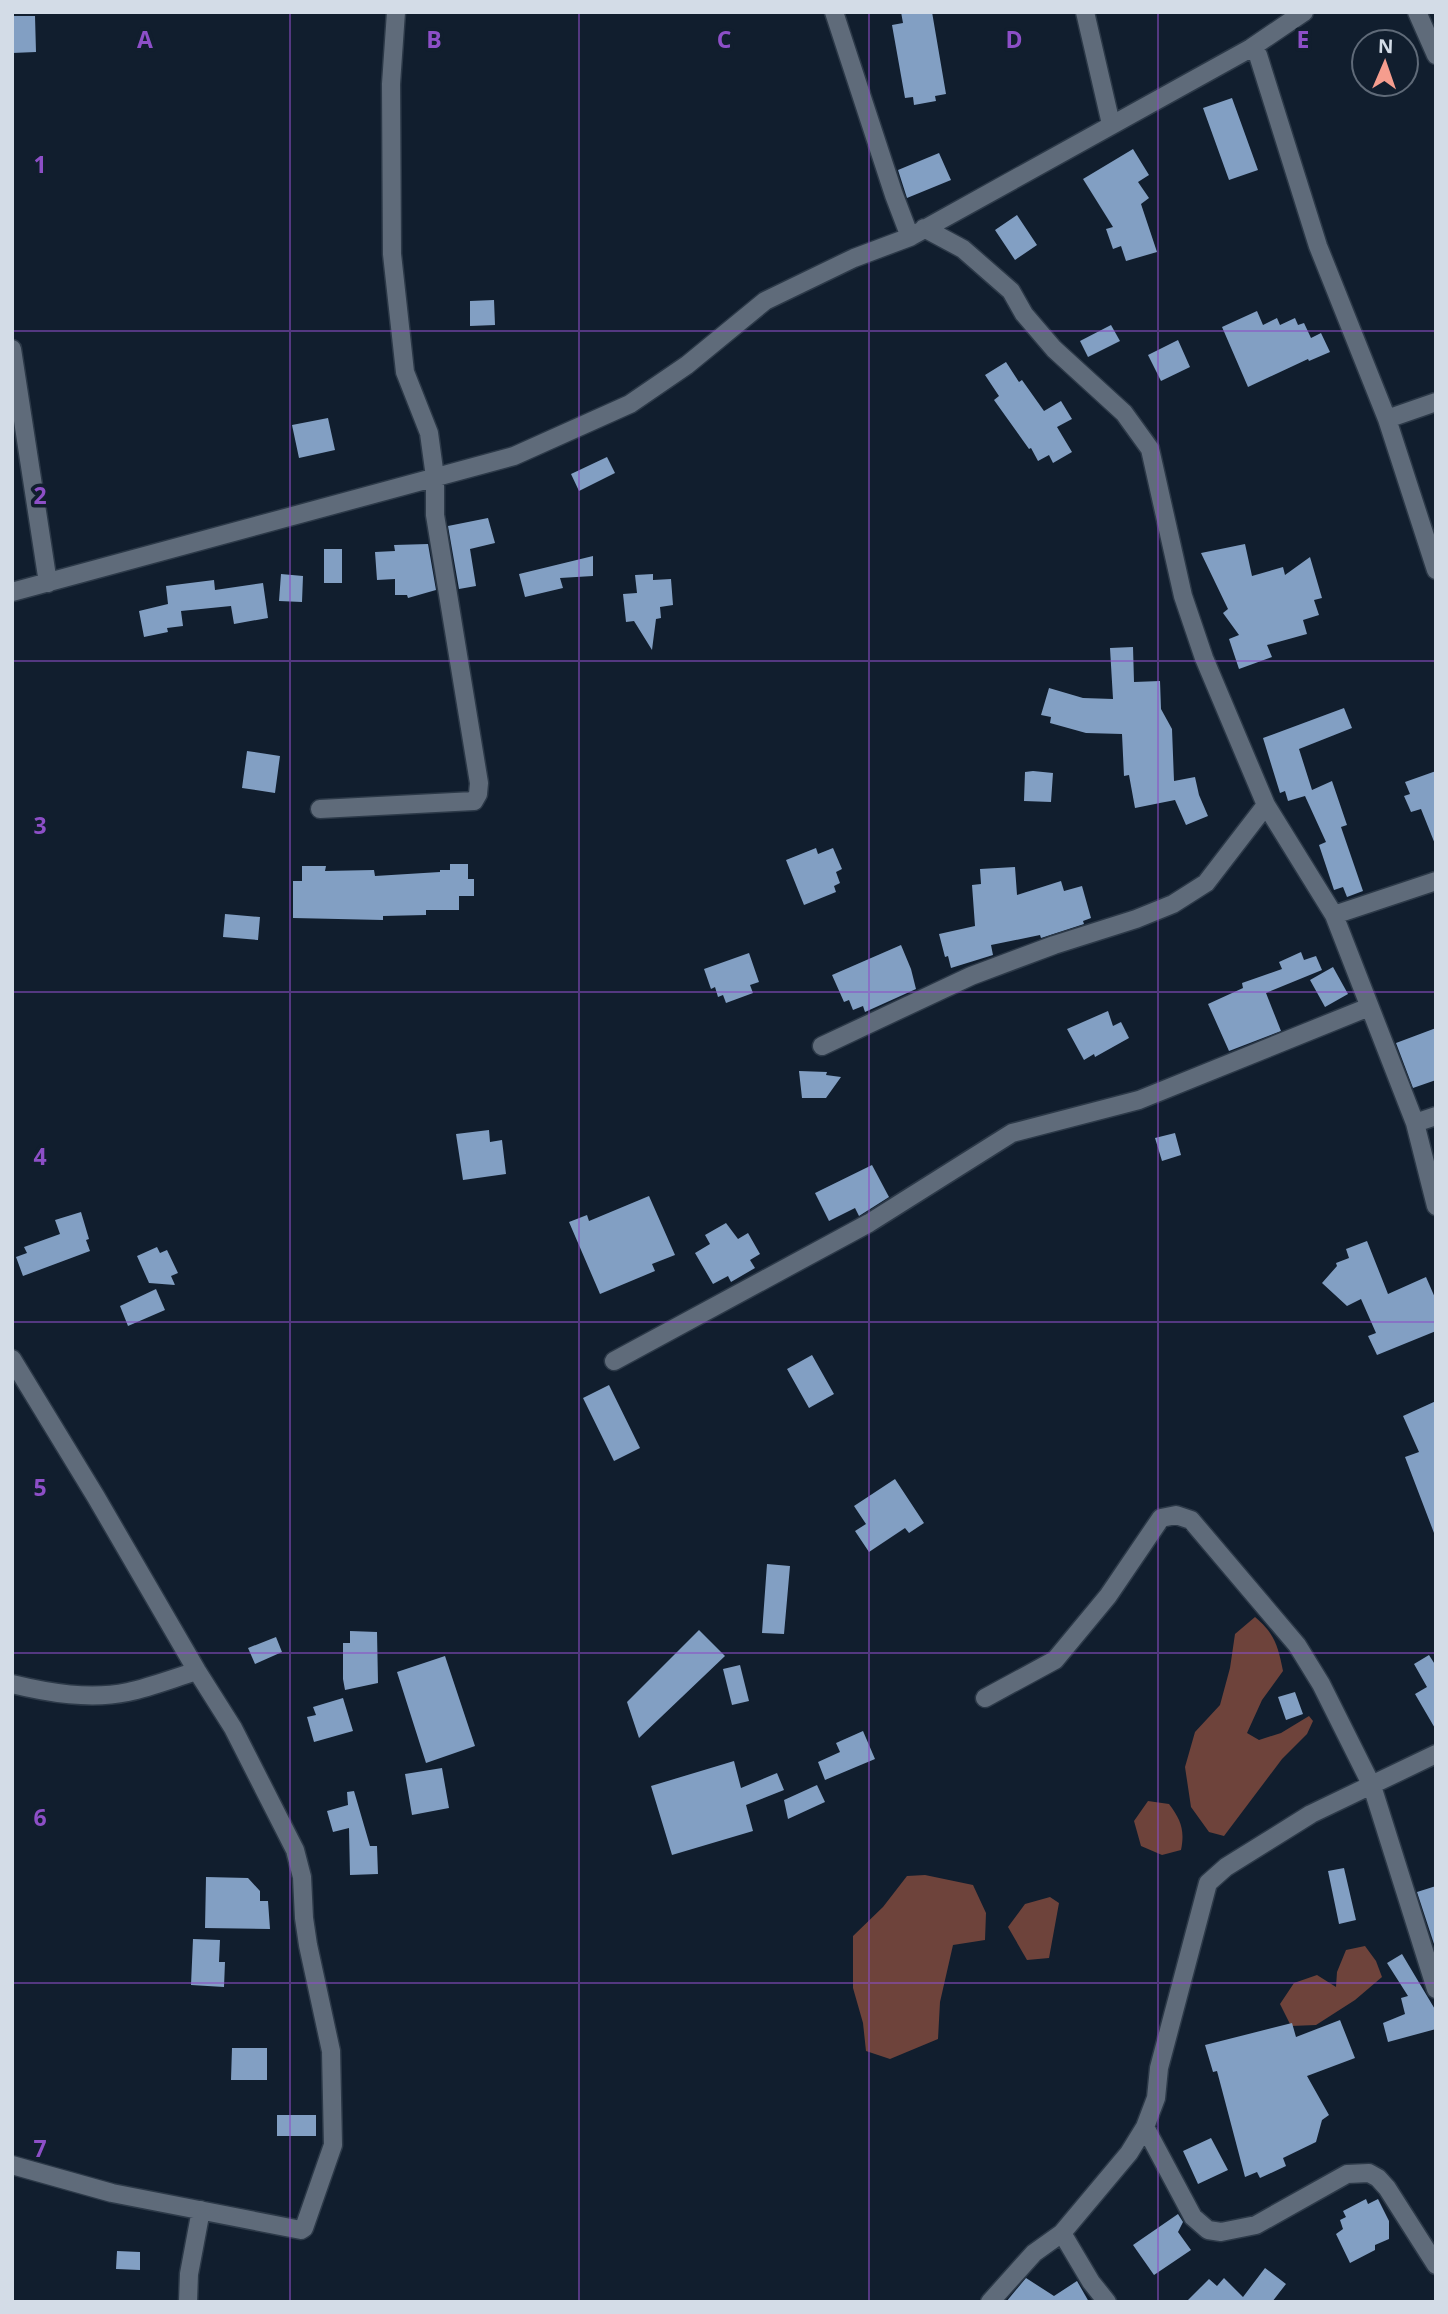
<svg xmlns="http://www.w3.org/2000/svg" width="1448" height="2314" viewBox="0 0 1448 2314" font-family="'Open Sans',sans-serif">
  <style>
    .forest { fill: #6e433b }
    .building { fill: #829fc3 }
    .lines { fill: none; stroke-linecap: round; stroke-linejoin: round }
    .minor-casing { stroke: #2c3948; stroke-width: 21 }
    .minor { stroke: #5f6b7a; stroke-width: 18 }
    .grid { fill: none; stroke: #8d4fc7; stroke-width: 2; stroke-opacity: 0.55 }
    .grid-label { font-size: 23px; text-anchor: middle; font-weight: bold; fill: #8d4fc7; stroke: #111e2e; stroke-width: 7; stroke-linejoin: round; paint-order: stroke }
  </style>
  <rect width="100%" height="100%" fill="#111e2e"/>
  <!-- forest -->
  <path class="forest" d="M 1255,1617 C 1275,1634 1278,1646 1283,1671 L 1262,1700 L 1247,1733 L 1259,1740 L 1281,1733 L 1309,1716 L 1313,1721 L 1307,1734 L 1282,1759 L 1224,1836 L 1209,1832 L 1191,1807 L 1185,1767 L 1195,1732 L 1220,1705 L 1230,1668 L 1235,1634 Z
    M 1148,1801 L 1169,1804 C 1181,1820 1185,1830 1181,1850 L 1162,1855 L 1141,1846 L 1134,1821 Z
    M 925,1875 L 973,1885 L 986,1913 L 985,1940 L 953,1945 L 940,2002 L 938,2039 L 890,2059 L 866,2051 L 863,2023 L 853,1988 L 853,1936 L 883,1907 L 907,1876 Z
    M 1050,1897 L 1059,1903 L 1049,1958 L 1027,1960 L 1008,1927 L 1025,1904 Z
    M 1365,1946 L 1376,1961 L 1382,1977 L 1355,2000 L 1316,2025 L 1291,2026 L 1280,2004 L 1294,1983 L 1317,1975 L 1336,1987 L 1337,1972 L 1346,1950 Z"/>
  <!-- building -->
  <path class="building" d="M 901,12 L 932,12 L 946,94 L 935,96 L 936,101 L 914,105 L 913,97 L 905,98 L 892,25 L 903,23 Z
    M 12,16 L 35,16 L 36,52 L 12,53 Z
    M 1232,98 L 1258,170 L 1229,180 L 1203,108 Z
    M 1133,149 L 1149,175 L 1138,182 L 1149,198 L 1141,204 L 1157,252 L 1126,261 L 1121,246 L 1113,249 L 1106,229 L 1113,227 L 1083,179 Z
    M 939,153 L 951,180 L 907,198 L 898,170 Z
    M 1017,215 L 1037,245 L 1015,260 L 995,230 Z
    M 494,300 L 495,325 L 470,326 L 470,301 Z
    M 1257,311 L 1263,325 L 1277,318 L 1280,325 L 1295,318 L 1298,325 L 1304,323 L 1311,338 L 1321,333 L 1330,352 L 1309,361 L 1308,359 L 1248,387 L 1222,327 Z
    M 1111,325 L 1120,341 L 1088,357 L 1080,341 Z
    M 1178,340 L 1190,367 L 1161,381 L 1148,355 Z
    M 1006,362 L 1019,382 L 1022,380 L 1044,411 L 1061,401 L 1072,419 L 1057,427 L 1072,452 L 1053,463 L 1049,455 L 1038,461 L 1031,448 L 1029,449 L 994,400 L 999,396 L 985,375 Z
    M 328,418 L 335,450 L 299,458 L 292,425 Z
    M 607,457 L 615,473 L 579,491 L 571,474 Z
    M 488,518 L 495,543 L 470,549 L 476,586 L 459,589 L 448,526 Z
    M 428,544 L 436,590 L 408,598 L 407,595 L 395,595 L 395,579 L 377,580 L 375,552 L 395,551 L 394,545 Z
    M 1245,544 L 1252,576 L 1283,567 L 1285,575 L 1310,557 L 1322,598 L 1314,600 L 1319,615 L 1303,620 L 1307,634 L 1267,645 L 1272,657 L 1239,669 L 1229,639 L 1239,635 L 1223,613 L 1228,609 L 1201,553 Z
    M 324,549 L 342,549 L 342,583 L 324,583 Z
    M 593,556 L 593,576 L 560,578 L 563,588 L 525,597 L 519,574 Z
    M 281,574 L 303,576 L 302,602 L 279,601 Z
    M 653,574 L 653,580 L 671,579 L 673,605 L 660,607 L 661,618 L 656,619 L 652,650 L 634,621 L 626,622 L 623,594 L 637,593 L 635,575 Z
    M 214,580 L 215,590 L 263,583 L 268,618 L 234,624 L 231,606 L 181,611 L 183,626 L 167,628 L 168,632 L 144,637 L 139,611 L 168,604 L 166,586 Z
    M 1133,647 L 1134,682 L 1160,681 L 1161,709 L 1172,729 L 1174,781 L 1195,777 L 1199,795 L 1208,816 L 1186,825 L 1175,800 L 1135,808 L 1129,775 L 1124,776 L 1122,734 L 1086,733 L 1050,723 L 1051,717 L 1041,715 L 1049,688 L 1083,698 L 1113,699 L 1110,648 Z
    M 1344,708 L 1352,728 L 1299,749 L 1312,790 L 1332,781 L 1347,825 L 1341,827 L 1363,891 L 1347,897 L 1343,887 L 1334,890 L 1319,845 L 1326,842 L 1305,796 L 1288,801 L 1285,791 L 1280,793 L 1263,738 Z
    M 247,751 L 280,756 L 275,793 L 242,788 Z
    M 1033,771 L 1053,773 L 1051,802 L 1024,801 L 1025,772 Z
    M 1436,771 L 1436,843 L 1435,844 L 1421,809 L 1411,812 L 1404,796 L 1410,794 L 1405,782 Z
    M 816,848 L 818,854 L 833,848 L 842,869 L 836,872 L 840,883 L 834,886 L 836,892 L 804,905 L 786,860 Z
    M 450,864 L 468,864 L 468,879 L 474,879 L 474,896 L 459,896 L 459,910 L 426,910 L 426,915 L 383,916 L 383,920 L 293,918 L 293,881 L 302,881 L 302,866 L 326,866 L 325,871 L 374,870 L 375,876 L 440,872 L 440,870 L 450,870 Z
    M 1015,867 L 1017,895 L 1061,881 L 1064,891 L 1082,886 L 1091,918 L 1083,921 L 1084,924 L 1041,938 L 1040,935 L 991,945 L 993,955 L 951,968 L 948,956 L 945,957 L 939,934 L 975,926 L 972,885 L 981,884 L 980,869 Z
    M 225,914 L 260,917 L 258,940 L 223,937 Z
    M 901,945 L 911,969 L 916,989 L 865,1012 L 863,1006 L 853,1010 L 849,1000 L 844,1002 L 832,975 Z
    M 1301,952 L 1304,960 L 1316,956 L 1322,970 L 1266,993 L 1281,1031 L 1229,1051 L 1208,1004 L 1243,988 L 1242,983 L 1282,969 L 1279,962 Z
    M 749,953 L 759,982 L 750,985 L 753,993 L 726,1003 L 723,995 L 718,997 L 715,987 L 711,989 L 704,969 Z
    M 1333,967 L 1348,994 L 1325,1007 L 1310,980 Z
    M 1108,1011 L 1113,1026 L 1121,1022 L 1129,1038 L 1095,1057 L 1094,1054 L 1084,1060 L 1067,1029 Z
    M 1436,1028 L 1436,1080 L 1413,1088 L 1396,1043 Z
    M 799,1071 L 827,1072 L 826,1075 L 841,1077 L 826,1098 L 802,1098 Z
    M 489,1130 L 490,1142 L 502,1140 L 506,1174 L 463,1180 L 456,1134 Z
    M 1175,1133 L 1181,1155 L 1162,1161 L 1155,1138 Z
    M 872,1165 L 889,1197 L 859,1216 L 855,1208 L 829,1221 L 815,1193 Z
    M 649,1196 L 675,1255 L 652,1264 L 655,1271 L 600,1294 L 569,1222 L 587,1215 L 589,1221 Z
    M 81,1212 L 89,1239 L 86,1240 L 90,1251 L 23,1276 L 16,1257 L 27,1253 L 24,1247 L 60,1234 L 55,1220 Z
    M 726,1223 L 738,1239 L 748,1233 L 760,1254 L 750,1260 L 755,1268 L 731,1282 L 728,1276 L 713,1284 L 695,1253 L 710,1244 L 705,1235 Z
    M 1367,1241 L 1388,1294 L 1426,1277 L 1436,1300 L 1436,1331 L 1377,1355 L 1368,1336 L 1376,1333 L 1361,1299 L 1347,1306 L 1322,1283 L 1337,1266 L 1336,1263 L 1349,1258 L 1346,1249 Z
    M 157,1247 L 160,1253 L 167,1250 L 178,1273 L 171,1276 L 175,1285 L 149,1283 L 137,1256 Z
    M 156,1289 L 165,1310 L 128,1326 L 120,1306 Z
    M 812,1355 L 834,1394 L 809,1408 L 787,1369 Z
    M 609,1385 L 640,1448 L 614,1461 L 583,1398 Z
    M 1436,1401 L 1436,1533 L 1434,1533 L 1405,1457 L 1419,1452 L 1403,1416 Z
    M 895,1479 L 924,1523 L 909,1533 L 905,1528 L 869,1552 L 855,1531 L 866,1524 L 854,1506 Z
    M 767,1564 L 790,1566 L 784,1634 L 762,1633 Z
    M 699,1630 L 725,1656 L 639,1738 L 627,1702 Z
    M 350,1631 L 377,1632 L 378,1683 L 345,1690 L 343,1679 L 343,1643 L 350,1643 Z
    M 276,1637 L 282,1652 L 255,1664 L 248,1648 Z
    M 1429,1655 L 1436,1666 L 1436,1730 L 1415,1694 L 1427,1687 L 1414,1664 Z
    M 445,1656 L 475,1746 L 426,1763 L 397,1672 Z
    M 740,1665 L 749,1701 L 732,1705 L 723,1669 Z
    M 1295,1692 L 1303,1714 L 1286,1720 L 1278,1697 Z
    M 343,1698 L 353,1731 L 314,1742 L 307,1717 L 316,1715 L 313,1707 Z
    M 863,1731 L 875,1759 L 825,1780 L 818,1762 L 840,1752 L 836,1743 Z
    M 734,1761 L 741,1788 L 777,1773 L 784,1790 L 746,1805 L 753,1831 L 672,1855 L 651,1786 Z
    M 442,1768 L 449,1808 L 412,1815 L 405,1774 Z
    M 817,1785 L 825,1802 L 788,1819 L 784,1800 Z
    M 354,1791 L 370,1846 L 377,1846 L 378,1874 L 350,1875 L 349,1828 L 333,1832 L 327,1811 L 348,1805 L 347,1792 Z
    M 1344,1868 L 1356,1920 L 1339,1924 L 1328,1871 Z
    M 206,1877 L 248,1878 L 260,1891 L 260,1901 L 268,1901 L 270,1929 L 205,1928 Z
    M 1436,1886 L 1436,1946 L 1435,1947 L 1417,1892 Z
    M 193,1939 L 220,1940 L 219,1962 L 225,1962 L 224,1987 L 191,1985 Z
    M 1402,1954 L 1436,2011 L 1436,2029 L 1388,2042 L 1383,2023 L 1405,2014 L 1401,1998 L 1408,1996 L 1387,1963 Z
    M 1340,2020 L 1355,2058 L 1307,2076 L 1329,2115 L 1322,2120 L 1316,2142 L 1283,2158 L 1286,2166 L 1260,2178 L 1257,2172 L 1245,2177 L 1217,2071 L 1213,2072 L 1205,2045 L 1292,2023 L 1296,2037 Z
    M 232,2048 L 267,2048 L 267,2080 L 231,2080 Z
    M 277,2115 L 316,2115 L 316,2136 L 277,2136 Z
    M 1211,2138 L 1228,2170 L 1198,2184 L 1183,2151 Z
    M 1366,2199 L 1368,2204 L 1378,2199 L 1389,2221 L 1389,2239 L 1375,2245 L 1375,2250 L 1350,2263 L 1336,2234 L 1343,2229 L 1340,2220 L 1346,2217 L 1343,2211 Z
    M 1178,2214 L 1183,2222 L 1178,2232 L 1191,2250 L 1154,2275 L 1133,2245 Z
    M 117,2251 L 140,2252 L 140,2270 L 116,2269 Z
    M 1265,2268 L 1286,2284 L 1272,2302 L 1186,2302 L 1209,2279 L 1217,2286 L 1224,2278 L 1243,2297 Z
    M 1026,2278 L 1054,2296 L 1077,2281 L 1089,2302 L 1006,2302 Z"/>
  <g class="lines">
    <!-- minor casing -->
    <g class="minor-casing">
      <path id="minor" d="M 834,12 L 894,195 L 910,237
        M 1085,12 L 1111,124
        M 1417,12 L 1436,55
        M 1251,48 L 1258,55 L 1318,246 L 1387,419 L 1436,570
        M 924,228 L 963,249 L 1011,291 L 1024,314 L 1054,349 L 1124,413 L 1150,449 L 1183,596 L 1204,658 L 1266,805 L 1334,915 L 1415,1123 L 1436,1206
        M 12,349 L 48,583
        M 1387,419 L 1436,402
        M 12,592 L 514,456 L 630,404 L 687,365 L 765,301 L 854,258 L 910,237 L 1251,48 L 1304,12
        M 320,809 L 474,801 L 478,794 L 479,783 L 435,515 L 435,477 L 429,433 L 405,372 L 392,254 L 391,84 L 396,12
        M 1334,915 L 1436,881
        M 822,1046 L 971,976 L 1054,945 L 1136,919 L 1173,904 L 1206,883 L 1266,805
        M 1415,1123 L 1436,1116
        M 12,1359 L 96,1497 L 197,1671 L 233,1728 L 295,1850 L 302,1877 L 304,1918 L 308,1945 L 331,2051 L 333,2145 L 304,2228 L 301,2230 L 112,2193 L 12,2165
        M 614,1361 L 869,1223 L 1012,1133 L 1139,1100 L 1369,1007
        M 12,1684 C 49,1693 90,1700 128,1692 C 151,1687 174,1678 197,1671
        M 985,1698 L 1055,1660 L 1108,1596 L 1161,1518 L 1176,1515 L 1191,1520 L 1297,1645 L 1321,1684 L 1372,1786 L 1436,1989
        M 1145,2127 L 1193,2217 L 1208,2230 L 1221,2232 L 1256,2225 L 1347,2174 L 1369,2173 L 1378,2178 L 1387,2188 L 1436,2265
        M 1062,2233 L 1091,2282 L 1107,2302
        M 188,2302 L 189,2274 L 201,2210
        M 990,2302 L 1034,2253 L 1062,2233 L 1129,2153 L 1145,2127 L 1156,2098 L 1159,2068 L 1208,1883 L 1226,1867 L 1311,1814 L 1436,1754"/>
    </g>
    <!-- minor -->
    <use href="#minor" class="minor"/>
  </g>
  <!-- grid -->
  <path class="grid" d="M 290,12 L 290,2302M 579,12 L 579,2302M 869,12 L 869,2302M 1158,12 L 1158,2302M 12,331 L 1436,331M 12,661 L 1436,661M 12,992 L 1436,992M 12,1322 L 1436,1322M 12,1653 L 1436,1653M 12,1983 L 1436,1983"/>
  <g class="grid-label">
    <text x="145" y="48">A</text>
    <text x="434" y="48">B</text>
    <text x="724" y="48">C</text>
    <text x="1014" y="48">D</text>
    <text x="1303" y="48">E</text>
    <text x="40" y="173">1</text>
    <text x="40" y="504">2</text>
    <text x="40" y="834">3</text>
    <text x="40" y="1165">4</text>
    <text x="40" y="1496">5</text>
    <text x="40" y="1826">6</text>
    <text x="40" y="2157">7</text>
  </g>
  <!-- border -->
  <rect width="1448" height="2314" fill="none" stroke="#d3dce7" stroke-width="28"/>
  <!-- north arrow -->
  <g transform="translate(1385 63) rotate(2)"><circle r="33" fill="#111e2e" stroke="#5f6a78" stroke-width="2"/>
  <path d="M0-5L12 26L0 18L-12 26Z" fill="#f59d8e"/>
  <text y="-10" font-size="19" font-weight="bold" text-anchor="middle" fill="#d3dce7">N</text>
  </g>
</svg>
